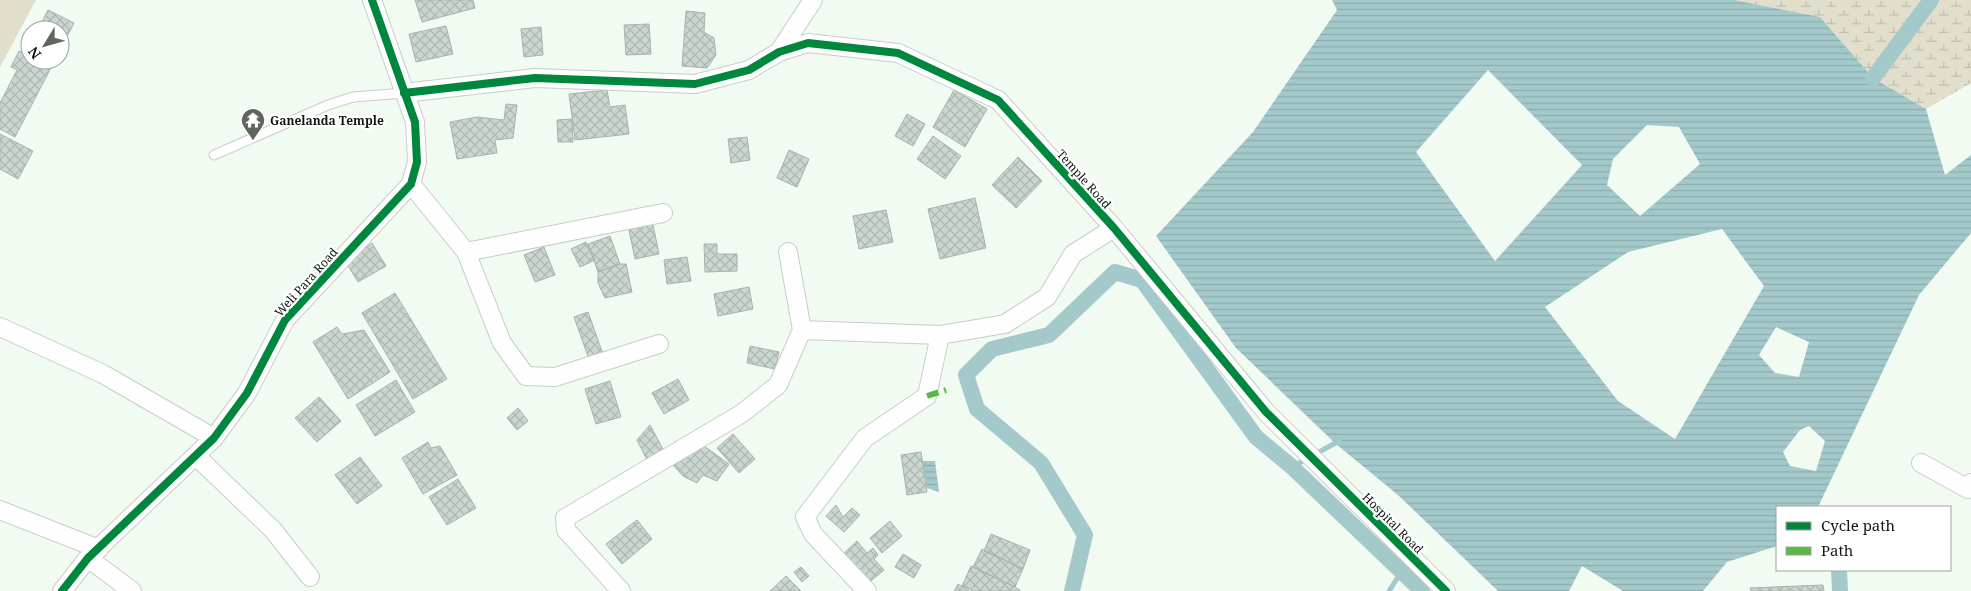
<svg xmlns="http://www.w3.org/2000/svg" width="1971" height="591" viewBox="0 0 1971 591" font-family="'Noto Serif',serif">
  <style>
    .green { fill: #e1decb }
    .wetland { fill: url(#wetland-marsh) }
    .water { fill: url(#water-rules); fill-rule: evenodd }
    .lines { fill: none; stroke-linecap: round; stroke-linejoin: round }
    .stream { stroke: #a4c9cb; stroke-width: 5 }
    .canal { stroke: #a4c9cb; stroke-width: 16 }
    .building { fill: url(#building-cross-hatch); stroke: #a8b3ad }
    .lane-casing { stroke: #c6cfc6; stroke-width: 11 }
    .street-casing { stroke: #c6cfc6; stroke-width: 20 }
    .lane { stroke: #fdfefd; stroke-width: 9 }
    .street { stroke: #fdfefd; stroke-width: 18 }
    .quiet { stroke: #58b947; stroke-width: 6; stroke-dasharray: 12 6; stroke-linecap: butt }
    .cycleway-casing { stroke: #fff; stroke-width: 11 }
    .cycleway { stroke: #00873e; stroke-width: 8 }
    .labels { text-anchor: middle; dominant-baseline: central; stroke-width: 4.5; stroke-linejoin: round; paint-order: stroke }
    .poi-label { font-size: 12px; font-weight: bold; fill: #0e180f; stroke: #fff; text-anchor: start }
    .street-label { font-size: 12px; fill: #0e180f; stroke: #fff }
  </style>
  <defs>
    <pattern id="wetland-marsh" width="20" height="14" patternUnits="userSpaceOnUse" patternTransform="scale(1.25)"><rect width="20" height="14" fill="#e1decb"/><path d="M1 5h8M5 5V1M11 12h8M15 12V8" fill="none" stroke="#c0bead"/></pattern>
    <pattern id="water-rules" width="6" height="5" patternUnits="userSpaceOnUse" patternTransform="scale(1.25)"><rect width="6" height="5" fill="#a4c9cb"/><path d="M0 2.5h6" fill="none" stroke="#8cacad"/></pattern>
    <pattern id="building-cross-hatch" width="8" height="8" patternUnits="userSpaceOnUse" patternTransform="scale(1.25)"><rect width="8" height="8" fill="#cad7d0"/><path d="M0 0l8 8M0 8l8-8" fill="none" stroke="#acb8b1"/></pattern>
  </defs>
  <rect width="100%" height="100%" fill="#f2fbf2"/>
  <!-- green -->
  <path class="green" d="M 0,0 L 36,0 L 0,67 Z"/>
  <!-- wetland -->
  <path class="wetland" d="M 1734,0 L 1971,0 L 1971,83 L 1926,109 L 1873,78 L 1820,17 Z"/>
  <!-- water -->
  <path class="water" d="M 1332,0 L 1734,0 L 1820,17 L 1873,78 L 1926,109 L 1945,175 L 1971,155 L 1971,233 L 1919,295 L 1818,507 L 1777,507 L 1777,546 L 1727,562 L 1703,591 L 1623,591 L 1582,566 L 1569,591 L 1498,591 L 1398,495 L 1336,444 L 1236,348 L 1156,236 L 1253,132 L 1337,10 ZM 1488,70 L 1582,165 L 1495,261 L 1416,152 ZM 1647,125 L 1679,127 L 1700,164 L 1640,216 L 1607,185 L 1613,159 ZM 1722,229 L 1764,286 L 1675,439 L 1618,401 L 1545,307 L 1628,252 ZM 1776,327 L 1809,342 L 1799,377 L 1775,373 L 1759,355 ZM 1809,426 L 1825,441 L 1816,471 L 1790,466 L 1783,452 L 1800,430 Z
    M 922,461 L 935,461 L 939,492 L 927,488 Z"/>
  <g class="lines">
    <!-- stream -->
    <path class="stream" d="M 1292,467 L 1339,441
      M 1389,591 L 1402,571"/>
    <!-- canal -->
    <path class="canal" d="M 1873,78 L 1931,0
      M 1839,570 L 1840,591
      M 1072,591 L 1085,535 L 1041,463 L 977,409 L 966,375 L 992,349 L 1049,335 L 1115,272 L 1142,280 L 1256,437 L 1292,467 L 1422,591"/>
  </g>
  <!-- building -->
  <path class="building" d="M 415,0 L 473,0 L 475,8 L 422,22 Z
    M 48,10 L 74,23 L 60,50 L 60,30 L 38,30 Z
    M 686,11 L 705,13 L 704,32 L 714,38 L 716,55 L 707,68 L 682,66 Z
    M 649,24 L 651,54 L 626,55 L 624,25 Z
    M 30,26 L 37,30 L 30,30 L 30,44 L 23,40 Z
    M 446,26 L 453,54 L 416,62 L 409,34 Z
    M 541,27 L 543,55 L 524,57 L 521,29 Z
    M 30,45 L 30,60 L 55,60 L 15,137 L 0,129 L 0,103 L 17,70 L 11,67 L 19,51 L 25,54 Z
    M 607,90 L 610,107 L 625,105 L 629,134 L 575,140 L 569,94 Z
    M 954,90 L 987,109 L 965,147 L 933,127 Z
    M 506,104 L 517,105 L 513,138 L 495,140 L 497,153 L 457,159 L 450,122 L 477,117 L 504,120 Z
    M 907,114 L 925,124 L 913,146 L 895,136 Z
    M 572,119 L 573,142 L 558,142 L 557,120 Z
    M 0,134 L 33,151 L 18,179 L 0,169 Z
    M 933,136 L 961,156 L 945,179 L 917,159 Z
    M 747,137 L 750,160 L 731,163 L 728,139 Z
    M 789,150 L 809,159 L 797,187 L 777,178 Z
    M 1018,157 L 1042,181 L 1016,208 L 992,185 Z
    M 975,198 L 986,248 L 940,259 L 928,209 Z
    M 886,210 L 893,242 L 859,249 L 853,216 Z
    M 652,220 L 659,254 L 635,259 L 628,225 Z
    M 610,236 L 620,264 L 598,272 L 588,244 Z
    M 586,242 L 595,260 L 580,267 L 571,249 Z
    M 372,243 L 386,266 L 358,282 L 347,264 L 360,251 Z
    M 704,244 L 717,244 L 717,254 L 737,254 L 737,271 L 705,272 Z
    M 544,247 L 555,275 L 535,282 L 524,255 Z
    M 687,257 L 691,281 L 667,284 L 664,260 Z
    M 620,264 L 626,264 L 632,292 L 605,298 L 598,283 L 598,272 Z
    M 749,287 L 753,309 L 718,316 L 714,294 Z
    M 395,293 L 447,379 L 413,399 L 362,313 Z
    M 588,312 L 604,357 L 590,362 L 574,317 Z
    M 337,327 L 342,334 L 364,330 L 390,372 L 348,399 L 313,342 Z
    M 750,346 L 779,352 L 775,369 L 747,363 Z
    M 678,379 L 689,400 L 664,414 L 652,393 Z
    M 396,380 L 415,412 L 375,436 L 356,405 Z
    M 610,381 L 621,417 L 596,424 L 585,389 Z
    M 319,397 L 341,421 L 317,442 L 295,418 Z
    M 518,408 L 528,421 L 517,430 L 507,418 Z
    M 650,425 L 664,451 L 647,460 L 637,440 Z
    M 733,434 L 755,459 L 739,473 L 717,448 Z
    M 428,442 L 431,448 L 440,446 L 457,475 L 423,494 L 402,458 Z
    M 704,446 L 729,464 L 717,481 L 703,475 L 697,483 L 683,476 L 671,463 Z
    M 921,452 L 927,492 L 907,495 L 901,455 Z
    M 360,457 L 382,486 L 357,504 L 335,475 Z
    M 458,479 L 476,508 L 447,525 L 429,497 Z
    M 836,505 L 843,517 L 852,508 L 860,515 L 844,532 L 826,516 Z
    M 637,520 L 652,539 L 622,564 L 606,544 Z
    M 890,521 L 902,536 L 882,553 L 870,538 Z
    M 991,534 L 1030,550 L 1023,569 L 984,551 Z
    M 857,541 L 867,553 L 873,548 L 878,555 L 874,559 L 884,570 L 866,585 L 841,556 Z
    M 982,549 L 1023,569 L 1015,587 L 973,567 Z
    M 903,554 L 921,565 L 914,578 L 895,567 Z
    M 971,566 L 1015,587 L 1020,590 L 1019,591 L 973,591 L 962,586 Z
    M 801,567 L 809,576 L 802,582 L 794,572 Z
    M 786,576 L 801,591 L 770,591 Z
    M 958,584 L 969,591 L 954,591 Z
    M 1823,585 L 1824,591 L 1751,591 L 1750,588 Z"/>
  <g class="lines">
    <!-- lane casing -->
    <g class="lane-casing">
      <path id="lane" d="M 214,155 L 328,105 L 353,97 L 404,93"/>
    </g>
    <!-- street casing -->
    <g class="street-casing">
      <path id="street" d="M 779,52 L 813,0
        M 404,93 L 535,78 L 695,84 L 749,70 L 779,52 L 808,43 L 898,53 L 998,100 L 1114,228 L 1266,412 L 1446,591
        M 411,184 L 466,252 L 502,343 L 526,376 L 555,377 L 659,344
        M 466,252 L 663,213
        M 0,327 L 103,374 L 214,438
        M 802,330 L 940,335 L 1005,324 L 1047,297 L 1073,254 L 1114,228
        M 196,456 L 273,530 L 310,577
        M 1921,463 L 1968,489 L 1971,483
        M 0,510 L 99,549
        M 88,558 L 132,591
        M 62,591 L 88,558 L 214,438 L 247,393 L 285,320 L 411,184 L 417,162 L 415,122 L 372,0
        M 621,591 L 566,530 L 565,518 L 741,414 L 778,385 L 802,330 L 788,252
        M 867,591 L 813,534 L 805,517 L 865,438 L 927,396 L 940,335"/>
    </g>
    <!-- lane -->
    <use href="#lane" class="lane"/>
    <!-- street -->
    <use href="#street" class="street"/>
    <!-- quiet -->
    <path class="quiet" d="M 927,396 L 946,390"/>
    <!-- cycleway casing -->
    <g class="cycleway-casing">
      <path id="cycleway" d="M 404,93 L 535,78 L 695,84 L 749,70 L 779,52 L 808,43 L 898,53 L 998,100 L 1114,228 L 1266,412 L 1446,591
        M 62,591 L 88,558 L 214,438 L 247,393 L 285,320 L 411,184 L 417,162 L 415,122 L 372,0"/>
    </g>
    <!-- cycleway -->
    <use href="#cycleway" class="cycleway"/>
  </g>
  <!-- icons -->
  <defs>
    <g id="temple-pin" transform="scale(1.25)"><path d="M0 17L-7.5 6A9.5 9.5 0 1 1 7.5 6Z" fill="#5e675e" stroke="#fff"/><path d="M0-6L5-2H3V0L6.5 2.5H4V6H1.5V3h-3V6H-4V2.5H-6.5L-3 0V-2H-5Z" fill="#fff"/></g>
  </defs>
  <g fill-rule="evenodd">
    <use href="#temple-pin" x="253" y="120"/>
  </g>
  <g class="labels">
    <!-- poi labels -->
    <g class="poi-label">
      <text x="270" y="120">Ganelanda Temple</text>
    </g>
    <!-- street labels -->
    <g class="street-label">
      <text transform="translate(1084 179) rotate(48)">Temple Road</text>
      <text transform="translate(306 282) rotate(-48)">Weli Para Road</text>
      <text transform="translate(1393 523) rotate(45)">Hospital Road</text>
    </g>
  </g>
  <!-- legend -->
  <rect x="1776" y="506" width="175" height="65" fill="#ffffff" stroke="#9fa39f"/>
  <rect x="1786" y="522" width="25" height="8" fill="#00873e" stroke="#9fa39f"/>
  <text x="1821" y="531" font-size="15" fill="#0e180f">Cycle path</text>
  <rect x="1786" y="547" width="25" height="8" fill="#58b947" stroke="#9fa39f"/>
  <text x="1821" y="556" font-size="15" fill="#0e180f">Path</text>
  <!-- north arrow -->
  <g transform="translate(45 45) rotate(233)"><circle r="24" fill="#ffffff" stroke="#9fa39f"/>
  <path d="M0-4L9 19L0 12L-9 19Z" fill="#5e675e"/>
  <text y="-8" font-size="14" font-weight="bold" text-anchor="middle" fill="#0e180f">N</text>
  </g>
</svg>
